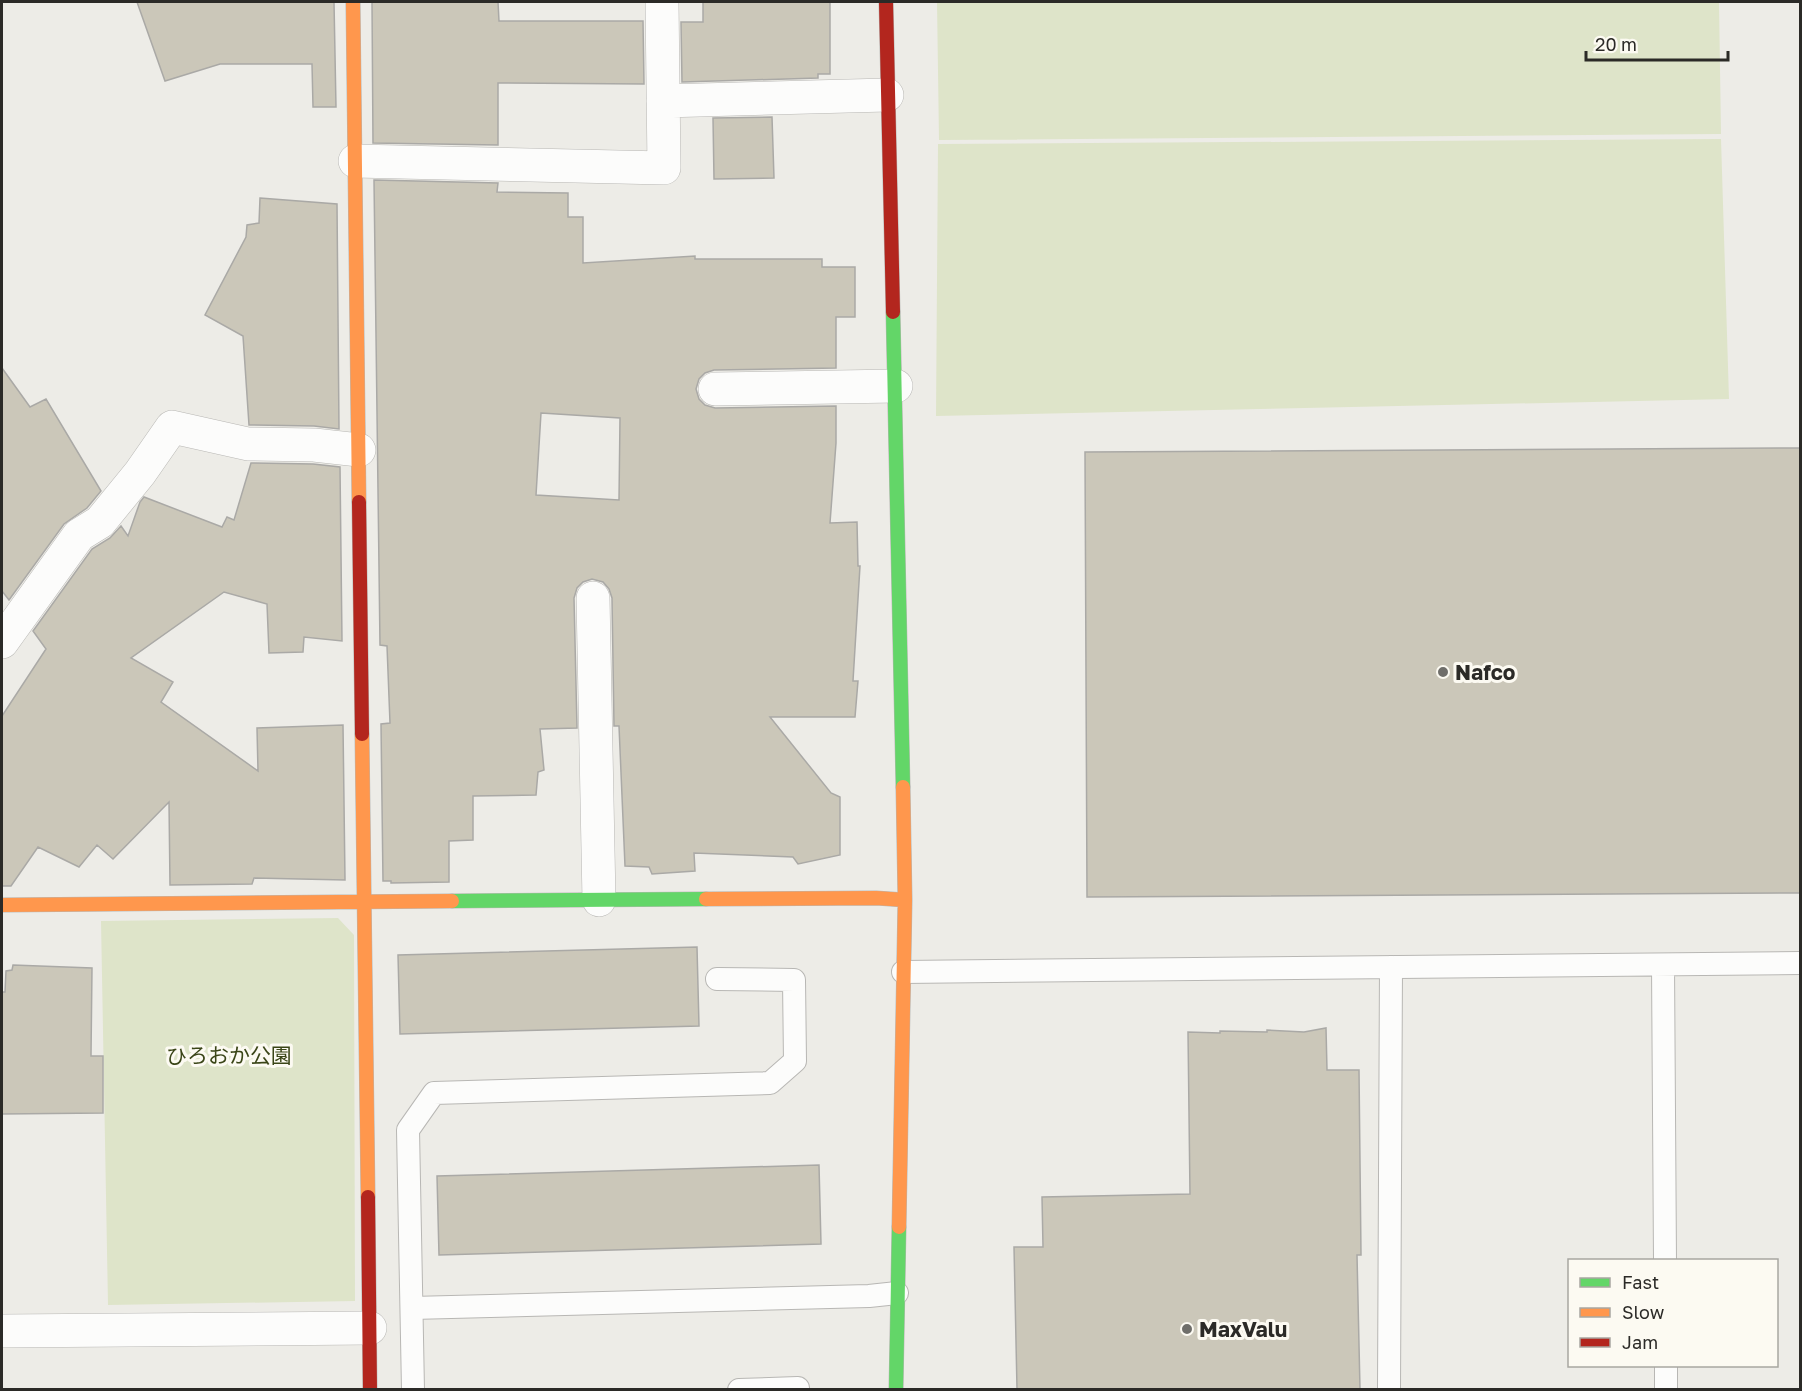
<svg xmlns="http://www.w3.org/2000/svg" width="1802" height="1391" viewBox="0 0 1802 1391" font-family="'Golos Text','Noto Sans JP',sans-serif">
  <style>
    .green { fill: #dee4c9 }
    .building { fill: #cbc7b9; stroke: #aaa9a6; stroke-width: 1.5; fill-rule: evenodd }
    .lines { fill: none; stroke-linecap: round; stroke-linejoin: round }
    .lane-casing { stroke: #b8b7b4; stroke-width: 24 }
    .street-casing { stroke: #b8b7b4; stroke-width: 34 }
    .fast-casing { stroke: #b8b7b4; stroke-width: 15 }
    .slow-casing { stroke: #b8b7b4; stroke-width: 15 }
    .jam-casing { stroke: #b8b7b4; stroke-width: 15 }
    .lane { stroke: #fcfcfb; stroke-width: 22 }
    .street { stroke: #fcfcfb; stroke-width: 33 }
    .fast { stroke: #63d668; stroke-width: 14 }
    .slow { stroke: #ff974d; stroke-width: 14 }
    .jam { stroke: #b3261e; stroke-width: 14 }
    .poi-dot { fill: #6f6e6a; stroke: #fcfaf2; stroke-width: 2 }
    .labels { text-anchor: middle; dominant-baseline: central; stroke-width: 6; stroke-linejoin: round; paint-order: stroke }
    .poi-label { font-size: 21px; font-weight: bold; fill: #2b2a27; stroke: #fcfaf2; text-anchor: start }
    .park-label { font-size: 21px; fill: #3a4517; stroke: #fcfaf2 }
  </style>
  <rect width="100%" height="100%" fill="#edece7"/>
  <!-- green -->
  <path class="green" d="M 937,2 L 1719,2 L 1721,134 L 939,140 Z
    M 1721,139 L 1729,399 L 936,416 L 938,144 Z
    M 338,918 L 354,935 L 355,1301 L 108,1305 L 101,921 Z"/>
  <!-- building -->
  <path class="building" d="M 137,2 L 334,2 L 336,107 L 313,107 L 312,64 L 220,64 L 165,81 Z
    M 372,2 L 498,2 L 499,21 L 643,21 L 644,84 L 498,83 L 498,145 L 373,143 Z
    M 703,2 L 830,2 L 830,74 L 818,74 L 818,78 L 682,82 L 681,22 L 703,22 Z
    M 772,117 L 774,178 L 714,179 L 713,118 Z
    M 374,180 L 498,183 L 497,192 L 568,193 L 568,217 L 583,217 L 583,263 L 695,256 L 695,259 L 822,259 L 822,267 L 855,267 L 855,317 L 836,317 L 836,368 L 714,370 L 705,373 L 699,379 L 696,389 L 699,399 L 705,405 L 715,408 L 836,406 L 836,443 L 830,523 L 857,522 L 858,566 L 860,566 L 853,681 L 858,681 L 855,717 L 770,717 L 831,793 L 840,797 L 840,855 L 798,864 L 793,857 L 694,853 L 695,871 L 652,874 L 649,867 L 625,866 L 619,726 L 614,726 L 612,598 L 609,589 L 603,582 L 592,579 L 583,582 L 577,588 L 574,598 L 577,728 L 540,729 L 544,770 L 538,772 L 536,795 L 473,796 L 473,840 L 449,841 L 449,882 L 391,883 L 391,881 L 383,881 L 381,724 L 390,723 L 387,646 L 380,645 ZM 541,413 L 620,418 L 619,500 L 536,495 Z
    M 260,198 L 337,204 L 339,429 L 314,426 L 249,425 L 243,336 L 205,315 L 246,237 L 247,225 L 259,223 Z
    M 2,368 L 30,407 L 46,399 L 101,491 L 87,508 L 64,524 L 9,600 L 2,591 Z
    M 1800,448 L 1800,893 L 1087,897 L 1085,452 Z
    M 251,463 L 313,464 L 340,467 L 342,641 L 304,637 L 303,652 L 269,653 L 267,604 L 224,592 L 131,658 L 173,682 L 161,702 L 258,771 L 257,728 L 343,725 L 345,880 L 254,878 L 252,884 L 170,885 L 169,802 L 113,859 L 97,845 L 79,867 L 38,847 L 11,886 L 2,886 L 2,716 L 46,649 L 33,631 L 92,549 L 110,538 L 121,526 L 128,536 L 140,502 L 144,497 L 222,527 L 227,517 L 234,520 Z
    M 697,947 L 699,1026 L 400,1034 L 398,955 Z
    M 13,965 L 92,968 L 91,1056 L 103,1056 L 103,1113 L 2,1114 L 2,992 L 5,992 L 6,971 L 12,970 Z
    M 1326,1028 L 1327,1070 L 1359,1070 L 1361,1255 L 1357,1255 L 1360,1389 L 1017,1389 L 1014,1247 L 1043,1247 L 1042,1197 L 1190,1194 L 1188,1032 L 1220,1033 L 1220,1031 L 1267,1032 L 1267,1030 L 1304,1032 Z
    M 819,1165 L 821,1244 L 439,1255 L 437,1176 Z"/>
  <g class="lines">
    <!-- lane casing -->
    <g class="lane-casing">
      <path id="lane" d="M 1663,965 L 1665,1260
        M 903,972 L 1800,963
        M 412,1308 L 869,1296 L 897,1293
        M 1666,1366 L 1666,1390
        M 413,1390 L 408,1130 L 434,1093 L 770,1083 L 795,1061 L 794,980 L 717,979
        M 739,1390 L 798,1388
        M 1389,1390 L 1391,967"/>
    </g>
    <!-- street casing -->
    <g class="street-casing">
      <path id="street" d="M 663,101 L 887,95
        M 355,161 L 664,168 L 662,2
        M 715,389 L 896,386
        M 593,598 L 599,900
        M 2,642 L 79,535 L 100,522 L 140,473 L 172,427 L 248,444 L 314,445 L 359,450
        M 2,1331 L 370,1328"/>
    </g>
    <!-- fast casing -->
    <g class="fast-casing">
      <path id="fast" d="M 893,312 L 903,787
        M 452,901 L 706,899
        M 896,1390 L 899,1227"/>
    </g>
    <!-- slow casing -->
    <g class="slow-casing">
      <path id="slow" d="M 353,2 L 359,502
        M 362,734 L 368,1197
        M 706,899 L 876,898 L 905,900
        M 2,905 L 452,901
        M 899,1227 L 905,900 L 903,787"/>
    </g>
    <!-- jam casing -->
    <g class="jam-casing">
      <path id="jam" d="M 886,2 L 893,312
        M 359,502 L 362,734
        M 368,1197 L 370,1390"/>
    </g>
    <!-- lane -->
    <use href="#lane" class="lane"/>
    <!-- street -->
    <use href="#street" class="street"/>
    <!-- fast -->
    <use href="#fast" class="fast"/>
    <!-- slow -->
    <use href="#slow" class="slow"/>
    <!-- jam -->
    <use href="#jam" class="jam"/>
  </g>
  <!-- markers -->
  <g class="poi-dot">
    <circle cx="1443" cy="672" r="6"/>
    <circle cx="1187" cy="1329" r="6"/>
  </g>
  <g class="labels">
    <!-- poi labels -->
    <g class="poi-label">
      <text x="1455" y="672">Nafco</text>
      <text x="1199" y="1329">MaxValu</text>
    </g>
    <!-- park labels -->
    <g class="park-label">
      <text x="229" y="1055">ひろおか公園</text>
    </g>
  </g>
  <!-- border -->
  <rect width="1802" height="1391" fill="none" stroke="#2b2a27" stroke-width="6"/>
  <!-- legend -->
  <rect x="1568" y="1259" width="210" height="108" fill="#fcfaf2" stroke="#a8a7a1" stroke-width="1.5"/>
  <rect x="1580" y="1278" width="30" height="9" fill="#63d668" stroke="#a8a7a1" stroke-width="1.5"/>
  <text x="1622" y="1289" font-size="18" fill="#2b2a27">Fast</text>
  <rect x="1580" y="1308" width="30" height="9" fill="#ff974d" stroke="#a8a7a1" stroke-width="1.5"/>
  <text x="1622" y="1319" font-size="18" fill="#2b2a27">Slow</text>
  <rect x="1580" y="1338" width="30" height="9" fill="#b3261e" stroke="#a8a7a1" stroke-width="1.5"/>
  <text x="1622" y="1349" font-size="18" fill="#2b2a27">Jam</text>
  <!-- scale -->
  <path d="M1586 51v9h142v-9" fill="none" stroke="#2b2a27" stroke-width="3"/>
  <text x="1595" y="51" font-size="18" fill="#2b2a27" stroke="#fcfaf2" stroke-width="4.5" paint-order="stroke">20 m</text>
</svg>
